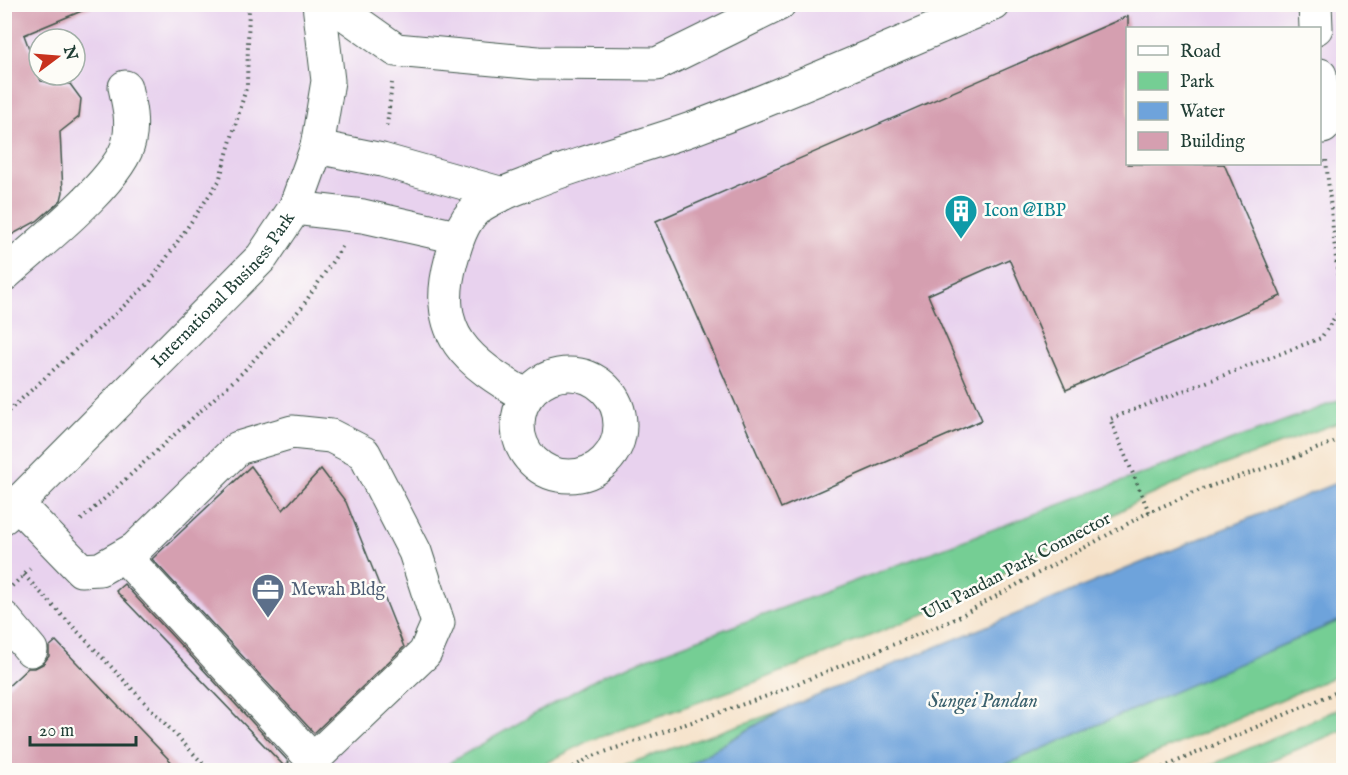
<svg xmlns="http://www.w3.org/2000/svg" width="1348" height="775" viewBox="0 0 1348 775" font-family="'IM FELL English',serif">
  <style>
    .built { fill: #e8d2ee; fill-rule: evenodd }
    .green { fill: #75ce94; stroke: #4a8664; stroke-width: 1.5 }
    .water { fill: #6ea3db; stroke: #467088; stroke-width: 1.5 }
    .building { fill: #d59fb0 }
    .lines { fill: none; stroke-linecap: round; stroke-linejoin: round }
    .minor-casing { stroke: #3f564a; stroke-width: 35 }
    .path { stroke: #3f564a; stroke-width: 4; stroke-dasharray: 1.5 4.5; stroke-linecap: butt }
    .minor { stroke: #fff; stroke-width: 33 }
    .labels { text-anchor: middle; dominant-baseline: central; stroke-width: 5; stroke-linejoin: round; paint-order: stroke }
    .culture-label { font-size: 18px; fill: #0d838f; stroke: #fdfcf7; text-anchor: start }
    .street-label { font-size: 18px; fill: #1f3d34; stroke: #fdfcf7 }
    .service-label { font-size: 18px; fill: #4e5e75; stroke: #fdfcf7; text-anchor: start }
    .water-label { font-size: 20px; font-style: italic; fill: #3b616e; stroke: #fdfcf7 }
  </style>
  <rect width="100%" height="100%" fill="#fdfcf7"/>
  <filter id="ink" filterUnits="userSpaceOnUse"><feTurbulence type="fractalNoise" baseFrequency=".0167" numOctaves="2"/><feDisplacementMap in="SourceGraphic" scale="12" xChannelSelector="R" yChannelSelector="G"/><feConvolveMatrix kernelMatrix="1 2 1 2 8 2 1 2 1" color-interpolation-filters="sRGB"/></filter>
  <filter id="wash" filterUnits="userSpaceOnUse"><feTurbulence type="fractalNoise" baseFrequency=".008" numOctaves="4" result="noise"/><feDisplacementMap in="SourceGraphic" scale="24" xChannelSelector="R" yChannelSelector="G"/><feGaussianBlur stdDeviation="1.35" result="paint"/><feColorMatrix in="noise" values="0 0 0 0 0 0 0 0 0 0 0 0 0 0 0 0 0 1.4 0 .05"/><feComposite in="paint" operator="in"/></filter>
  <g filter="url(#wash)">
    <rect width="100%" height="100%" fill="#f5e1c8"/>
    <!-- built -->
    <path class="built" d="M 5,5 L 1343,5 L 1343,399 L 605,674 L 452,761 L 442,770 L 5,770 ZM 1128,28 L 1320,28 L 1320,164 L 1128,164 ZM 39,39 L 75,39 L 75,75 L 39,75 Z"/>
    <!-- green -->
    <path class="green" d="M 1343,399 L 1343,421 L 1196,475 L 1144,498 L 946,605 L 761,680 L 586,742 L 534,770 L 442,770 L 452,761 L 605,674 Z
      M 1343,619 L 1343,673 L 1117,770 L 993,770 Z
      M 1343,707 L 1343,730 L 1248,770 L 1200,770 Z
      M 780,711 L 680,770 L 610,770 Z"/>
    <!-- water -->
    <path class="water" d="M 1343,480 L 1343,619 L 993,770 L 680,770 L 780,711 Z"/>
    <g id="blocks">
      <!-- building -->
      <path class="building" d="M 4,4 L 96,5 L 24,35 L 41,81 L 70,84 L 81,99 L 79,117 L 60,132 L 63,192 L 61,200 L 37,221 L 4,239 Z
        M 1128,16 L 1128,164 L 1224,164 L 1281,296 L 1066,390 L 1009,259 L 928,295 L 982,420 L 781,508 L 656,221 Z
        M 251,466 L 283,510 L 321,469 L 346,502 L 404,647 L 314,733 L 152,559 Z
        M 124,584 L 289,762 L 285,767 L 116,591 Z
        M 56,641 L 180,771 L 4,771 L 4,690 L 28,668 L 35,668 L 43,664 L 49,656 L 49,647 Z"/>
    </g>
  </g>
  <g filter="url(#ink)">
    <use href="#blocks" fill-opacity="0" stroke="#3f564a" stroke-width="1.5"/>
    <g class="lines">
      <!-- minor casing -->
      <g class="minor-casing">
        <g id="minor">
          <path d="M 331,4 L 396,50 L 538,63 L 657,64 L 779,4"/>
          <path d="M 1315,4 L 1316,28"/>
          <path d="M 1320,75 L 1323,127"/>
          <path d="M 317,147 L 382,160 L 503,194"/>
          <path d="M 295,208 L 363,216 L 457,237"/>
          <path d="M 4,275 C 35,247 122,179 129,141 C 133,122 129,105 125,87"/>
          <circle cx="569" cy="425" r="51"/>
          <path d="M 526,396 C 468,362 431,335 451,261 C 456,243 462,222 476,209 C 490,198 509,191 525,185 C 581,161 640,148 697,127 C 797,90 895,45 994,4"/>
          <path d="M 18,505 L 81,570 L 100,569 L 135,549 L 238,448 L 292,432 L 331,436 L 364,453 L 415,552 L 438,623 L 425,653 L 313,760 L 124,556"/>
          <path id="s1" d="M 4,517 L 262,257 L 295,208 L 317,147 L 328,81 L 319,4"/>
          <path d="M 4,618 L 31,650"/>
        </g>
      </g>
      <!-- path -->
      <path class="path" d="M 387,126 L 392,83
        M 4,415 L 150,282 L 219,181 L 247,85 L 249,4
        M 1149,512 L 1110,419 L 1321,338 L 1341,308 L 1326,160
        M 81,520 L 242,373 L 302,307 L 342,247
        M 24,575 L 209,770
        M 12,586 L 30,569
        M 568,770 L 593,756 L 767,696 L 953,620 L 1149,512 L 1205,488 L 1283,462 L 1344,438
        M 1157,770 L 1344,689"/>
      <!-- minor -->
      <use href="#minor" class="minor"/>
    </g>
  </g>
  <!-- icons -->
  <defs>
    <g id="building-pin" transform="scale(1.725)"><path d="M0 17L-7.5 6A9.5 9.5 0 1 1 7.5 6Z" fill="#0f9aa8" stroke="#fdfcf7"/><path d="M-4-6H4V6H1V3H-1V6H-4ZM-2.5-4.3h1.7v1.8h-1.7ZM.8-4.3h1.7v1.8H.8ZM-2.5-1h1.7V.8h-1.7ZM.8-1h1.7V.8H.8Z" fill="#fff"/></g>
    <g id="office-pin" transform="scale(1.725)"><path d="M0 17L-7.5 6A9.5 9.5 0 1 1 7.5 6Z" fill="#5c6f8a" stroke="#fdfcf7"/><path d="M-6-3h4V-5.5h4V-3h4V5H-6ZM-1-4.5V-3h2v-1.5ZM-6 0V1H6V0Z" fill="#fff"/></g>
  </defs>
  <g fill-rule="evenodd">
    <use href="#building-pin" x="961" y="211"/>
    <use href="#office-pin" x="268" y="590"/>
  </g>
  <g class="labels">
    <!-- culture labels -->
    <g class="culture-label">
      <text x="984" y="211">Icon @IBP</text>
    </g>
    <!-- street labels -->
    <g class="street-label">
      <text stroke="none"><textPath href="#s1" startOffset="316">International Business Park</textPath></text>
      <text transform="translate(1017 567) rotate(-28)">Ulu Pandan Park Connector</text>
    </g>
    <!-- service labels -->
    <g class="service-label">
      <text x="291" y="590">Mewah Bldg</text>
    </g>
    <!-- water labels -->
    <g class="water-label">
      <text x="983" y="701">Sungei Pandan</text>
    </g>
  </g>
  <!-- margin -->
  <rect width="1348" height="775" fill="none" stroke="#fdfcf7" stroke-width="24"/>
  <!-- legend -->
  <rect x="1126" y="27" width="195" height="138" fill="#fdfcf7" stroke="#a4b0a9" stroke-width="1.5"/>
  <rect x="1138" y="46" width="30" height="9" fill="#ffffff" stroke="#a4b0a9" stroke-width="1.5"/>
  <text x="1180" y="57" font-size="18" fill="#1f3d34">Road</text>
  <rect x="1138" y="72" width="30" height="18" fill="#75ce94" stroke="#a4b0a9" stroke-width="1.5"/>
  <text x="1180" y="87" font-size="18" fill="#1f3d34">Park</text>
  <rect x="1138" y="102" width="30" height="18" fill="#6ea3db" stroke="#a4b0a9" stroke-width="1.5"/>
  <text x="1180" y="117" font-size="18" fill="#1f3d34">Water</text>
  <rect x="1138" y="132" width="30" height="18" fill="#d59fb0" stroke="#a4b0a9" stroke-width="1.5"/>
  <text x="1180" y="147" font-size="18" fill="#1f3d34">Building</text>
  <!-- north arrow -->
  <g transform="translate(57 57) rotate(74)"><circle r="28" fill="#fdfcf7" stroke="#a4b0a9" stroke-width="1.5"/>
  <path d="M0-4.5L10 22L0 15L-10 22Z" fill="#c8321e"/>
  <text y="-9" font-size="16" font-weight="bold" text-anchor="middle" fill="#1f3d34">N</text>
  </g>
  <!-- scale -->
  <path d="M30 736v9h106v-9" fill="none" stroke="#1f3d34" stroke-width="3"/>
  <text x="39" y="736" font-size="18" fill="#1f3d34" stroke="#fdfcf7" stroke-width="4.5" paint-order="stroke">20 m</text>
</svg>
